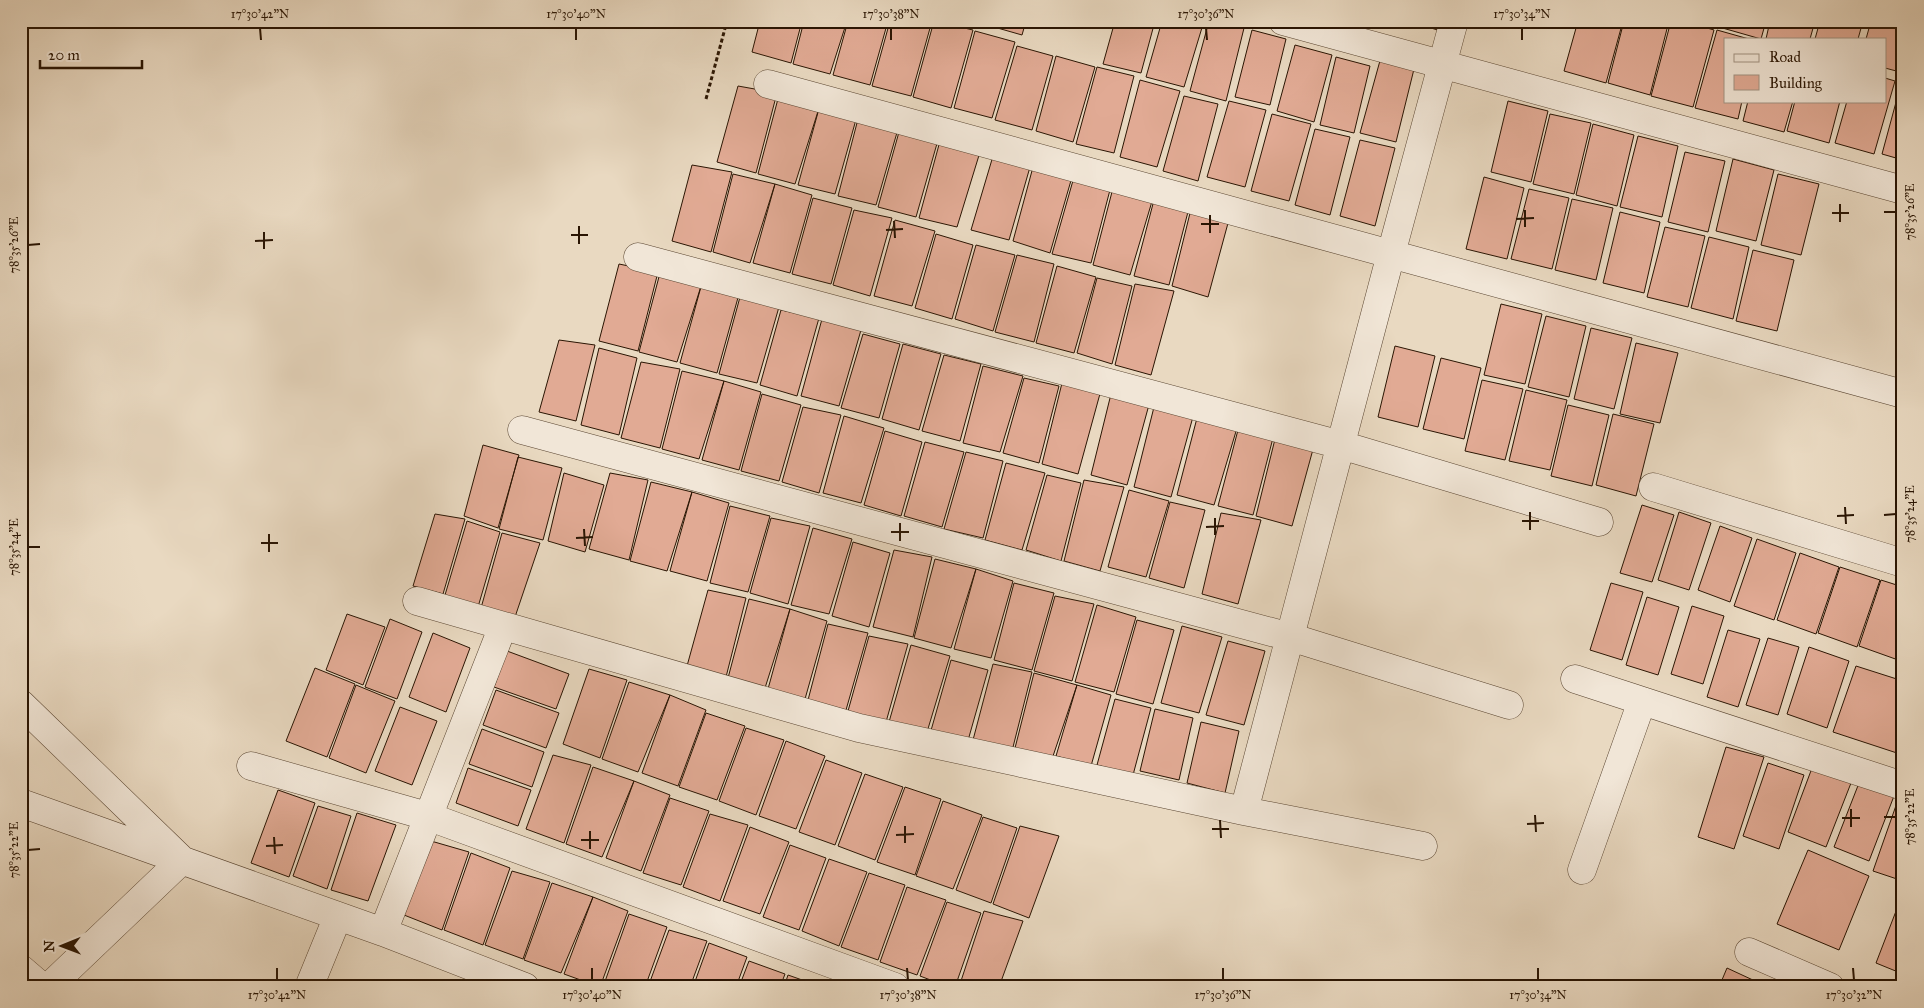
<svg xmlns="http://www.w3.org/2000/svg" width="1924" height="1008" viewBox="0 0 1924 1008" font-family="'IM FELL Great Primer',serif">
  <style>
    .building { fill: #e1aa94; stroke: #2a1503 }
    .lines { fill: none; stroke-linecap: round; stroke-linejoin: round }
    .street-casing { stroke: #5a4632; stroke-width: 29 }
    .path { stroke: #2a1503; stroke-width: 3; stroke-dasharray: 4 2.5; stroke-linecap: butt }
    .street { stroke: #f1e6d7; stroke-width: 28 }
    .ticks { fill: none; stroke: #2a1503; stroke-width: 2 }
    .neatline { fill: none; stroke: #2a1503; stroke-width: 2 }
    .ticks-label { font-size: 12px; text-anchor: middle; fill: #2a1503 }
  </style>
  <rect width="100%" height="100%" fill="#e9d9c1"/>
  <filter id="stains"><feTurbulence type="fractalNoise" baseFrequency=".004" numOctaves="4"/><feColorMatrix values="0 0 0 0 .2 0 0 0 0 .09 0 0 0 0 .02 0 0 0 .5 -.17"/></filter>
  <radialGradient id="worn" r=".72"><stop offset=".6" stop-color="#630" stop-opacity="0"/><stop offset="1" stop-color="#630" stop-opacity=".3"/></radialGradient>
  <!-- building -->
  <path class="building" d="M 760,21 L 802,21 L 791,63 L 752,52 Z
    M 804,21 L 847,21 L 830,74 L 793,64 Z
    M 848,21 L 888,21 L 870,85 L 833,75 Z
    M 890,21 L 932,21 L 911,96 L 872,86 Z
    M 934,21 L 973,30 L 951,108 L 913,97 Z
    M 988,21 L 1026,21 L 1022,35 L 987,25 Z
    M 1115,21 L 1155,21 L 1141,73 L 1103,64 Z
    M 1162,21 L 1204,21 L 1184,87 L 1146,77 Z
    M 1209,21 L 1235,21 L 1245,24 L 1226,101 L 1190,91 Z
    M 1407,21 L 1451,21 L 1448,33 Z
    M 1578,21 L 1623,21 L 1606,83 L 1564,71 Z
    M 1624,21 L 1669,21 L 1650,95 L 1608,83 Z
    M 1671,21 L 1683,21 L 1714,30 L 1693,107 L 1651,96 Z
    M 1698,21 L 1712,21 L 1712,25 Z
    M 1720,21 L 1766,21 L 1761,39 L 1719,27 Z
    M 1770,21 L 1815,21 L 1810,39 L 1766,39 Z
    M 1820,21 L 1863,21 L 1858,39 L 1815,39 Z
    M 1871,21 L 1903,21 L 1903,61 L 1900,72 L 1885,68 L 1885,39 L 1866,39 Z
    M 1252,30 L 1286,39 L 1270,105 L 1235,97 Z
    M 1717,30 L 1749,39 L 1725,39 L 1725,101 L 1742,101 L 1738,119 L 1695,108 Z
    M 975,31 L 1015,42 L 992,118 L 954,108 Z
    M 1295,45 L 1332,55 L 1314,122 L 1277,111 Z
    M 1017,46 L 1053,56 L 1032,130 L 995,120 Z
    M 1056,56 L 1095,67 L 1073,142 L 1036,131 Z
    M 1336,57 L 1370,66 L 1354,133 L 1320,125 Z
    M 1381,57 L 1415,65 L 1396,142 L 1360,133 Z
    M 1097,67 L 1134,76 L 1114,153 L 1076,144 Z
    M 1885,78 L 1895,81 L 1874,154 L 1835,143 L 1847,101 L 1885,101 Z
    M 1140,80 L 1180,91 L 1157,167 L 1120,157 Z
    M 1902,80 L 1903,80 L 1903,160 L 1882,154 Z
    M 738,86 L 777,93 L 756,173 L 717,162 Z
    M 779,95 L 820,105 L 795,184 L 758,174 Z
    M 1184,96 L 1218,104 L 1198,181 L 1163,171 Z
    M 1229,101 L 1266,110 L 1245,187 L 1207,177 Z
    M 1508,101 L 1548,111 L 1531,182 L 1491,172 Z
    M 1748,101 L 1793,101 L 1784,132 L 1743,121 Z
    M 1795,101 L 1840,101 L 1829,143 L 1787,131 Z
    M 820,105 L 857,116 L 835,194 L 798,185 Z
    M 1272,114 L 1311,124 L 1289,201 L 1251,191 Z
    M 1550,114 L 1591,123 L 1574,194 L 1533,184 Z
    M 858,119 L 898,129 L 876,205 L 838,196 Z
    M 1593,124 L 1634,135 L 1617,206 L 1576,195 Z
    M 1315,129 L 1350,137 L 1330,215 L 1295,205 Z
    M 899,132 L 938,140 L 916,217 L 878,207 Z
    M 1638,136 L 1678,146 L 1662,217 L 1620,207 Z
    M 1360,140 L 1395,148 L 1375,226 L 1340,216 Z
    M 940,141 L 980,152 L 957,227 L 919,218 Z
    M 1685,152 L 1725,161 L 1708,232 L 1668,222 Z
    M 993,156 L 1030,167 L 1009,240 L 971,230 Z
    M 1733,159 L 1774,170 L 1756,241 L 1716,231 Z
    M 692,165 L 732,172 L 711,252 L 672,241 Z
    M 1033,167 L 1072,177 L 1050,253 L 1013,241 Z
    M 733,174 L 775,184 L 750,263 L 713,252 Z
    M 1778,174 L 1819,184 L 1801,255 L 1761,245 Z
    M 1074,177 L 1111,186 L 1091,263 L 1052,254 Z
    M 1484,177 L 1524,188 L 1507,259 L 1466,249 Z
    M 775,184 L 812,195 L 790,273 L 753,263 Z
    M 1113,188 L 1153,198 L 1130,275 L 1093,265 Z
    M 1529,189 L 1569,198 L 1552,269 L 1511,259 Z
    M 813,198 L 852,208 L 831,284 L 792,274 Z
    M 1572,199 L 1613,208 L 1596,280 L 1555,270 Z
    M 1154,200 L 1189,208 L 1169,285 L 1134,276 Z
    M 1192,205 L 1231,212 L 1208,297 L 1172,286 Z
    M 854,210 L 892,218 L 870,296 L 833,285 Z
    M 1620,212 L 1660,222 L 1644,293 L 1603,283 Z
    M 895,220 L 935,231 L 912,306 L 874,296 Z
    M 1665,227 L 1705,236 L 1688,307 L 1647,297 Z
    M 936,234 L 973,245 L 952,319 L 915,308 Z
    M 1709,237 L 1749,247 L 1733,319 L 1691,308 Z
    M 976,245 L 1015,255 L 993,331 L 955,319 Z
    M 1753,250 L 1794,260 L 1777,331 L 1736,321 Z
    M 1017,255 L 1054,264 L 1034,342 L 995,332 Z
    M 619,264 L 658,272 L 638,351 L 599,341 Z
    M 1057,266 L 1096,277 L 1074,353 L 1036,343 Z
    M 660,273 L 702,283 L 677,362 L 639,352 Z
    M 1097,278 L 1132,286 L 1112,364 L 1077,353 Z
    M 702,283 L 739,294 L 717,373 L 680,363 Z
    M 1135,284 L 1174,291 L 1151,375 L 1115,365 Z
    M 740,297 L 779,307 L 757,383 L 719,374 Z
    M 1501,304 L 1542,314 L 1525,384 L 1484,375 Z
    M 781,310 L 819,318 L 797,396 L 760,385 Z
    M 1546,316 L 1586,326 L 1569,397 L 1528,387 Z
    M 822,319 L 861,330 L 839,406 L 801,396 Z
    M 1591,328 L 1632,338 L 1614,409 L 1574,399 Z
    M 863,334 L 900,344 L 879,418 L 841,408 Z
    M 559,340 L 595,345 L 576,421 L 539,412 Z
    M 1636,343 L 1678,353 L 1660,423 L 1620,414 Z
    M 903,344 L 941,354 L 919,430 L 882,419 Z
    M 1395,346 L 1435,356 L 1418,427 L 1378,417 Z
    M 599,348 L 637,358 L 619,435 L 581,425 Z
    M 944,355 L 981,364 L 960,441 L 922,431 Z
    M 1441,358 L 1481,368 L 1464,439 L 1423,429 Z
    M 641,362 L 680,369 L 660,448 L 621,438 Z
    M 983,366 L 1023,376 L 1000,452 L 963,443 Z
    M 682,371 L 724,381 L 699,459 L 662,449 Z
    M 1024,378 L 1059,386 L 1039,463 L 1003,453 Z
    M 1482,380 L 1523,389 L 1505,460 L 1465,451 Z
    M 724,381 L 761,392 L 739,470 L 702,460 Z
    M 1062,383 L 1101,390 L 1078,474 L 1042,464 Z
    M 1526,390 L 1567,400 L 1550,470 L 1509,461 Z
    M 762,394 L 801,405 L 779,481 L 741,471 Z
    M 1111,394 L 1150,401 L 1127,485 L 1091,475 Z
    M 1568,405 L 1609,415 L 1592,486 L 1551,476 Z
    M 803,407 L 841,415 L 819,493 L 782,482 Z
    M 1154,407 L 1194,413 L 1171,497 L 1134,487 Z
    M 1613,414 L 1654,424 L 1636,496 L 1596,485 Z
    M 844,416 L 884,428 L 861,503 L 823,493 Z
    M 1197,418 L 1237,428 L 1214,505 L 1177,495 Z
    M 1238,430 L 1273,438 L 1253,515 L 1218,506 Z
    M 885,431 L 922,442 L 901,516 L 864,505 Z
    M 1276,435 L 1315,442 L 1292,526 L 1256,516 Z
    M 925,442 L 964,452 L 942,527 L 904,516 Z
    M 483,445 L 519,455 L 498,528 L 464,516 Z
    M 966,452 L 1003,461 L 983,538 L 944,529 Z
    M 518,457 L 562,468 L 543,540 L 499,529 Z
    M 1006,463 L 1045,473 L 1022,550 L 985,540 Z
    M 564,473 L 604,485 L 585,552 L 548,541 Z
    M 610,473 L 648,480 L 629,560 L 589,549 Z
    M 1047,475 L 1081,483 L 1061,561 L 1026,550 Z
    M 1084,480 L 1124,487 L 1100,571 L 1064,561 Z
    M 651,482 L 692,492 L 667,571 L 630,561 Z
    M 1129,490 L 1169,501 L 1146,577 L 1108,567 Z
    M 692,492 L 729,503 L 707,581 L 670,571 Z
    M 1170,502 L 1205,510 L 1184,588 L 1149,578 Z
    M 1642,505 L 1674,515 L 1652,582 L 1620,573 Z
    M 730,506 L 770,516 L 748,592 L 710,583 Z
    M 1679,512 L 1711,523 L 1689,590 L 1658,580 Z
    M 1221,513 L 1261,520 L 1238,604 L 1202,594 Z
    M 435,514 L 465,519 L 443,594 L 413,586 Z
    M 771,518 L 810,526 L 788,604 L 750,593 Z
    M 467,521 L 500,532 L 478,607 L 445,595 Z
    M 1720,526 L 1752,538 L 1730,602 L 1698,590 Z
    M 813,528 L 852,539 L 829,614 L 791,605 Z
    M 502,533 L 540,543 L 515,617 L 481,608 Z
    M 1757,539 L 1796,553 L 1774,620 L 1734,606 Z
    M 853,542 L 890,553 L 869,627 L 832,616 Z
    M 894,550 L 932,557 L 913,637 L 873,627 Z
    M 1800,553 L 1839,567 L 1816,634 L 1777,620 Z
    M 935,559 L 976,569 L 951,648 L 914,638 Z
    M 1840,567 L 1880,580 L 1857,647 L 1818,633 Z
    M 976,569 L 1013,581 L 991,658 L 954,649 Z
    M 1881,580 L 1903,587 L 1901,661 L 1859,646 Z
    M 1014,583 L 1054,593 L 1032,670 L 994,660 Z
    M 1611,583 L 1643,592 L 1622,660 L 1590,650 Z
    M 708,590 L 746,598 L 726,677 L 687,666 Z
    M 1055,596 L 1094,604 L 1072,681 L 1034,671 Z
    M 1647,597 L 1679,607 L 1658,675 L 1626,665 Z
    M 749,599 L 790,609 L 765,688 L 728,678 Z
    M 1097,605 L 1136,617 L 1114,692 L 1075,682 Z
    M 1692,606 L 1724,616 L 1703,684 L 1671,674 Z
    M 790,609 L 827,621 L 805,699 L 768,689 Z
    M 347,614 L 385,627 L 363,685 L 326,670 Z
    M 390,619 L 422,632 L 397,699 L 365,687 Z
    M 1137,620 L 1174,630 L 1153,704 L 1116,694 Z
    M 828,624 L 868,633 L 846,710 L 808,700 Z
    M 1182,626 L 1222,637 L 1199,713 L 1161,703 Z
    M 1728,630 L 1760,639 L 1738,707 L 1707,697 Z
    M 433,633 L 470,648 L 446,712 L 409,697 Z
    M 869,636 L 908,644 L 886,722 L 848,711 Z
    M 1768,638 L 1799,647 L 1778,715 L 1746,705 Z
    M 1228,641 L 1265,651 L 1244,725 L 1206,715 Z
    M 911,645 L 950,656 L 927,732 L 889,722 Z
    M 1809,647 L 1849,661 L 1827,728 L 1787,714 Z
    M 507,651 L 569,674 L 556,709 L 494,687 Z
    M 951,660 L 988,670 L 967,744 L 930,734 Z
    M 993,664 L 1032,672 L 1012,751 L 973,740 Z
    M 1856,666 L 1903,681 L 1903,755 L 1833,732 Z
    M 315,668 L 355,684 L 327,757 L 286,741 Z
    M 589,669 L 627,680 L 600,758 L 563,744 Z
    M 1034,673 L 1077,685 L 1051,762 L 1014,752 Z
    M 629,682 L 670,695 L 638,772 L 602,759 Z
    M 356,685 L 395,701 L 366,773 L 329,758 Z
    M 1077,685 L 1111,695 L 1091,766 L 1056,756 Z
    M 496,690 L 559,713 L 546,748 L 483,725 Z
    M 670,695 L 706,710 L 678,786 L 642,773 Z
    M 1115,699 L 1151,708 L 1133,775 L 1097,765 Z
    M 400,707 L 437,721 L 412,785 L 375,771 Z
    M 1155,709 L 1193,718 L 1179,780 L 1140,771 Z
    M 706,713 L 745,726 L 717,800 L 679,787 Z
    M 1201,722 L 1239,731 L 1225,793 L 1187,783 Z
    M 746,728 L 784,740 L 756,815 L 719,801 Z
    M 482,729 L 544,752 L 532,787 L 469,764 Z
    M 786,741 L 825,756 L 796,829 L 759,816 Z
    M 1726,747 L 1764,757 L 1734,849 L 1698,837 Z
    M 553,755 L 591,765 L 564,843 L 526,829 Z
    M 826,760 L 862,773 L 835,845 L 799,832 Z
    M 1768,763 L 1804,775 L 1779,849 L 1743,836 Z
    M 593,767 L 634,781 L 602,857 L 566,844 Z
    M 468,768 L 531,790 L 518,826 L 456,803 Z
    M 1812,768 L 1851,783 L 1826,847 L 1788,832 Z
    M 865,774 L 903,787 L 875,860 L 838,846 Z
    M 634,781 L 670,795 L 641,871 L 606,858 Z
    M 1859,783 L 1894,796 L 1869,861 L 1834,847 Z
    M 905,787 L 941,799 L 915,875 L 877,862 Z
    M 278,790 L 315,803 L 289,877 L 251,863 Z
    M 1899,797 L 1903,798 L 1903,881 L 1873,871 Z
    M 670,798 L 709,811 L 681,885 L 643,873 Z
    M 943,801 L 982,815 L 953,889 L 916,876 Z
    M 318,806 L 351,816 L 327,889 L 293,876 Z
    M 357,813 L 396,825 L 368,901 L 331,890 Z
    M 710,814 L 748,825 L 720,901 L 683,887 Z
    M 983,817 L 1017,828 L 991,903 L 956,890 Z
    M 1020,826 L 1059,836 L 1029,918 L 993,904 Z
    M 750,827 L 789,842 L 760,914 L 723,901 Z
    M 431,841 L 469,852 L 442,930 L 404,915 Z
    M 790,845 L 826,858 L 799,930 L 763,917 Z
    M 1808,850 L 1869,876 L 1839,950 L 1777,924 Z
    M 471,853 L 510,868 L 483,945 L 444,930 Z
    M 829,859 L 867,872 L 839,946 L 802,931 Z
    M 512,871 L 550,882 L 523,959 L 485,945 Z
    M 869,873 L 905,885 L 878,960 L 841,947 Z
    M 552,883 L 593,897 L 561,973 L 524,960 Z
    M 907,887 L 946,900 L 917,975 L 880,962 Z
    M 1903,893 L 1903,974 L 1876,963 Z
    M 593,897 L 628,911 L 600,987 L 564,974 Z
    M 947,902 L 981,913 L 955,987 L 949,987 L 920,976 Z
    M 984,911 L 1023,921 L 999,987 L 959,987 Z
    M 629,914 L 667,927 L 645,987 L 603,987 Z
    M 669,930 L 707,941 L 690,987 L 648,987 Z
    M 709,943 L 747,957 L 736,987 L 693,987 Z
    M 749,961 L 785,974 L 780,987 L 739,987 Z
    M 1727,968 L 1768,987 L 1719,987 Z
    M 788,975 L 822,987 L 784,987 Z"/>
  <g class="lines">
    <!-- street casing -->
    <g class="street-casing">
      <path id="street" d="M 1283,21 L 1903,190
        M 768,84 L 1903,394
        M 638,257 L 1341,445 L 1599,522
        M 522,430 L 1290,637 L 1509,705
        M 1653,487 L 1903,563
        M 417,601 L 859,728 L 1244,811 L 1423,846
        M 1575,679 L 1903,786
        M 21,704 L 182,860 L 49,987
        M 251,766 L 427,816 L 895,987
        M 21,803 L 383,932 L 525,987
        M 1244,811 L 1391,254 L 1454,21
        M 1582,870 L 1642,701
        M 383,932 L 503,626
        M 1749,952 L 1830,987
        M 21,969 L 42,987
        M 309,987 L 338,916"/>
    </g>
    <!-- path -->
    <path class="path" d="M 706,99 L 727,21"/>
    <!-- street -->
    <use href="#street" class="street"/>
  </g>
  <!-- ticks -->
  <path class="ticks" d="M 260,28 L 261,40M 576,28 L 576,40M 891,28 L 891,40M 1206,28 L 1207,40M 1522,28 L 1522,40M 1840,204 L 1840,222M 1525,210 L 1525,227M 1884,212 L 1896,212M 1832,213 L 1849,213M 1210,215 L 1210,233M 1516,219 L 1534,218M 894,221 L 895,238M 1201,224 L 1219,224M 579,226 L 579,244M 886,230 L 903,229M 264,232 L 264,249M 571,235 L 588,235M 255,241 L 273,240M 28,245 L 40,244M 1845,507 L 1846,524M 1530,512 L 1530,530M 1884,515 L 1896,514M 1837,516 L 1854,515M 1215,518 L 1215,535M 1522,521 L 1539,521M 900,523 L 900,541M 1206,527 L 1224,526M 584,529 L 585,546M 891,532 L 909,532M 269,534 L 269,552M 576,538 L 593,537M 261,543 L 278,543M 28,547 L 40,547M 1851,809 L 1851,827M 1535,815 L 1536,832M 1884,817 L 1896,817M 1842,818 L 1860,818M 1220,820 L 1221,838M 1527,824 L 1544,823M 905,826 L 905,843M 1212,829 L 1229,829M 590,831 L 590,849M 896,835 L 914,834M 274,837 L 275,854M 581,840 L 599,840M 266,846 L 283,845M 28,850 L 40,849M 277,968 L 277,980M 592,968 L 592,980M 907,968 L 908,980M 1223,968 L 1223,980M 1538,968 L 1538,980M 1853,968 L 1854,980"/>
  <!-- margin -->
  <rect width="1924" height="1008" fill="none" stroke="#e9d9c1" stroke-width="55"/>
  <!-- legend -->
  <rect x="1724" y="38" width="162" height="65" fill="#f1e6d7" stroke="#a19282"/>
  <rect x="1734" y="54" width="25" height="8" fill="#f1e6d7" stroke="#a19282"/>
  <text x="1769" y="62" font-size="15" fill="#2a1503">Road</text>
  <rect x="1734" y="75" width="25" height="15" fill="#e1aa94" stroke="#a19282"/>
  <text x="1769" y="88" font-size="15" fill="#2a1503">Building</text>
  <!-- north arrow -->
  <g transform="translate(62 946) rotate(269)" stroke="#f1e6d7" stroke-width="4" paint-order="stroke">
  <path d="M0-4L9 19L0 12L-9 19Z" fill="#2a1503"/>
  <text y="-8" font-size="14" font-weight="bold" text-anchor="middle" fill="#2a1503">N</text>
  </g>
  <!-- scale -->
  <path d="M40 60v8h102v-8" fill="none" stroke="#2a1503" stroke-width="2.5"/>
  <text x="48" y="60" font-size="15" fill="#2a1503" stroke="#f1e6d7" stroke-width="4" paint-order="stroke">20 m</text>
  <rect x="28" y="28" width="1868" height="952" class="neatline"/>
  <g class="ticks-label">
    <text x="260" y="18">17°30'42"N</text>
    <text x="576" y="18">17°30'40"N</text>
    <text x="891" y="18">17°30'38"N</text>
    <text x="1206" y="18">17°30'36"N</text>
    <text x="1522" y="18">17°30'34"N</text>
    <text transform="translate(1910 212) rotate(-90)" y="4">78°35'26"E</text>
    <text transform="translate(14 245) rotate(-90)" y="4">78°35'26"E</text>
    <text transform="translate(1910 514) rotate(-90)" y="4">78°35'24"E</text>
    <text transform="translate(14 547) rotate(-90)" y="4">78°35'24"E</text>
    <text transform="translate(1910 817) rotate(-90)" y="4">78°35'22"E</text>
    <text transform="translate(14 850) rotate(-90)" y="4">78°35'22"E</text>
    <text x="277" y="999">17°30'42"N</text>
    <text x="592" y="999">17°30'40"N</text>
    <text x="908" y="999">17°30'38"N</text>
    <text x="1223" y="999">17°30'36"N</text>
    <text x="1538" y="999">17°30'34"N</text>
    <text x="1854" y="999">17°30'32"N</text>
  </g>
  <rect width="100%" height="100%" filter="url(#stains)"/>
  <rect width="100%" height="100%" fill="url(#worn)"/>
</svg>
